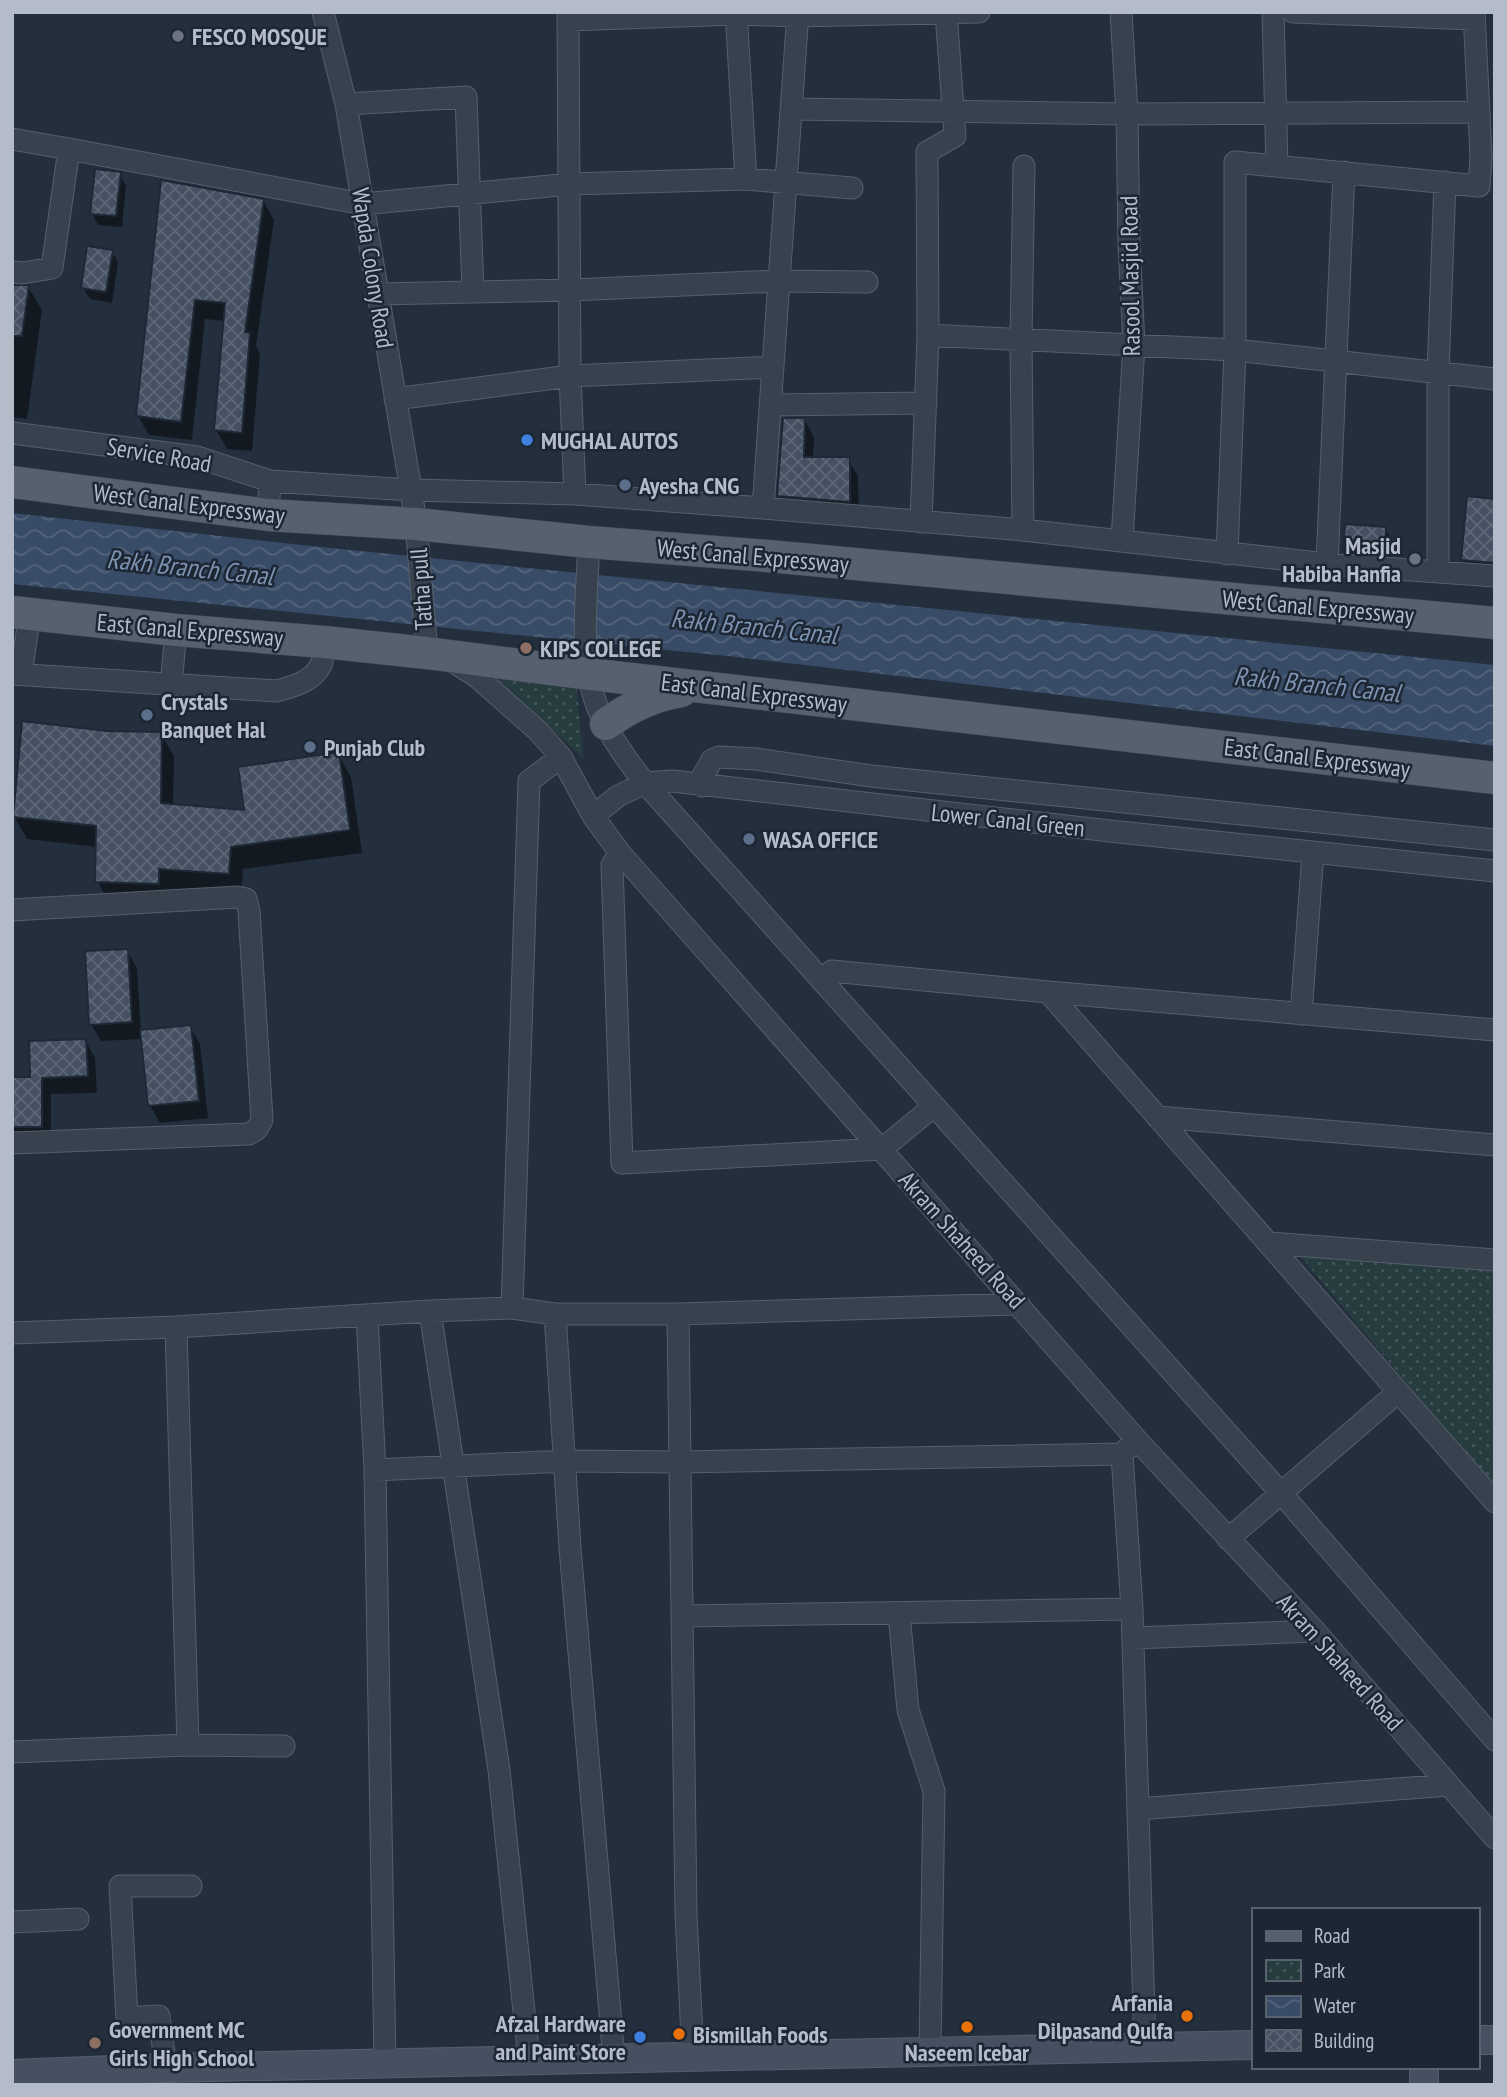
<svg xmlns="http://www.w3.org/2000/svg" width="1507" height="2097" viewBox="0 0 1507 2097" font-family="'PT Sans Narrow',sans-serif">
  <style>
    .park { fill: url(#park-dots) }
    .water { fill: url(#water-waves) }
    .shadow { fill: #0007 }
    .building { fill: url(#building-cross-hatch); stroke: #1f2835; stroke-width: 2 }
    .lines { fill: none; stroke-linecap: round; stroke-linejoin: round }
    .street-casing { stroke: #565f6c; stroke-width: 23 }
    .secondary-casing { stroke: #565f6c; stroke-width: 30 }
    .primary-casing { stroke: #414a57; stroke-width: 33 }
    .street { stroke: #38414e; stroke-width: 21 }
    .secondary { stroke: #465061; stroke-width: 28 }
    .primary { stroke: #56606e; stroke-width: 32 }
    .worship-dot { fill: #6b7280; stroke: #1d2633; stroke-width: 2.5 }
    .shop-dot { fill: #3f7fe0; stroke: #1d2633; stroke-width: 2.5 }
    .service-dot { fill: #5c6f8a; stroke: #1d2633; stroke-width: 2.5 }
    .education-dot { fill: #8d6e63; stroke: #1d2633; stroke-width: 2.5 }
    .food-dot { fill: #e8710a; stroke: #1d2633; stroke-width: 2.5 }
    .labels { text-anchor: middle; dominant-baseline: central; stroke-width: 5; stroke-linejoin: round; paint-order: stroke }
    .poi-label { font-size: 24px; font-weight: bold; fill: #b4bcc9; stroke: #1d2633; text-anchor: start }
    .street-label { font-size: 24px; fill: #b4bcc9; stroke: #1d2633 }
    .water-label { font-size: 26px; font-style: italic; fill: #7c92b1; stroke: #1d2633 }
  </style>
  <defs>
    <pattern id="park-dots" width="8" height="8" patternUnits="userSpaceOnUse" patternTransform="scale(1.75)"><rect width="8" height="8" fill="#263c3f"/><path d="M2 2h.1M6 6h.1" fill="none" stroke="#435659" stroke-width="1.8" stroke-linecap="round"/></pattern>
    <pattern id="water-waves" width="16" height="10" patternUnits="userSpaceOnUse" patternTransform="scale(1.75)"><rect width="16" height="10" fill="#394c67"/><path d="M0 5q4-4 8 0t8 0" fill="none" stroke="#53647b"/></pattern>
    <pattern id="building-cross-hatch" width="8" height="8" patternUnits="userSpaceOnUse" patternTransform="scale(1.75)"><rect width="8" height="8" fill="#455162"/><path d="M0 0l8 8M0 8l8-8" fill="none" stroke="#5d6877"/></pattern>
  </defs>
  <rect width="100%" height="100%" fill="#242f3e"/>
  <!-- park -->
  <path class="park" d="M 490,672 L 576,677 L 583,758 Z
    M 1295,1250 L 1495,1266 L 1495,1488 Z"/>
  <!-- water -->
  <path class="water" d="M 12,513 L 320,547 L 1495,665 L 1495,746 L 737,657 L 12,584 Z"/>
  <!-- shadow -->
  <path class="shadow" d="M 119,174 L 126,185 L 122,227 L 98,225 L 92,213 Z
    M 162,182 L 263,200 L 274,220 L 256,346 L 260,354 L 252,451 L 227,449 L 216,430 L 225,321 L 205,319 L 192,440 L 149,435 L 138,416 Z
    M 111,251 L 118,262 L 112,303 L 90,299 L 83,288 Z
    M 12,287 L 28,287 L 42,310 L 27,419 L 12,417 Z
    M 804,419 L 814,437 L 813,459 L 848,459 L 858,476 L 859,519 L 789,513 L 779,496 Z
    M 1495,501 L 1495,580 L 1472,577 L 1462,560 Z
    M 1385,528 L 1392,540 L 1390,564 L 1351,561 L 1345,550 Z
    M 107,732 L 161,734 L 174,756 L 173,806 L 246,812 L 338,754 L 351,777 L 362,853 L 243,869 L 241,896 L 110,904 L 97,881 L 98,847 L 27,839 L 14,816 Z
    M 127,951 L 137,968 L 141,1032 L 190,1027 L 200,1044 L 208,1118 L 160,1123 L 150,1105 L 143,1039 L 101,1041 L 91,1024 Z
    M 85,1040 L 95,1058 L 97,1093 L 51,1094 L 51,1144 L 12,1144 L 12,1079 L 32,1079 Z"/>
  <!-- building -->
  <path class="building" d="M 95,169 L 121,172 L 116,216 L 90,214 Z
    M 161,180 L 264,199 L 245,332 L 250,333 L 242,433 L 214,430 L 225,303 L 195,300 L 181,422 L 136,416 Z
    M 87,246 L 113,250 L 106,292 L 81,288 Z
    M 12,285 L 29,285 L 22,336 L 12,336 Z
    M 783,418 L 805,418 L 804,457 L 850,457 L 850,502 L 777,496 Z
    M 1467,496 L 1495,499 L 1495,563 L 1461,560 Z
    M 1345,524 L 1386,527 L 1385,553 L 1343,551 Z
    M 22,721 L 107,731 L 162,732 L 161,803 L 244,810 L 238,767 L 339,752 L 350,830 L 231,847 L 229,874 L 159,869 L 159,884 L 95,882 L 96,826 L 13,817 Z
    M 128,949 L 132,1022 L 89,1025 L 85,951 Z
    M 191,1025 L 199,1101 L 148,1106 L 140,1030 Z
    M 86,1039 L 88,1076 L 42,1078 L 42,1127 L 12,1127 L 12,1077 L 30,1077 L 29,1041 Z"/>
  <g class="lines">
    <!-- street casing -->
    <g class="street-casing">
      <path id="street" d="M 323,12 L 346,104 L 411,490 L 416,524 L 427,653 L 454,662 L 477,677 L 538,731 L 561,757 L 593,816 L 620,853 L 1137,1440 L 1315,1631 L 1495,1838
        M 568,12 L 570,376 L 575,494
        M 736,12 L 746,179
        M 1121,12 L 1127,114 L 1129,244 L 1134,345 L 1122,540
        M 1273,12 L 1277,166
        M 1293,12 L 1474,19
        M 568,20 L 736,14 L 798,16 L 979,12
        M 346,104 L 466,97 L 473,292
        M 792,109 L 1127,114 L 1477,112
        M 12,139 L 69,149 L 52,268 L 23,273 L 12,272
        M 69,149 L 363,204 L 570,184 L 746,179 L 852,188
        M 377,294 L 571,290 L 778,281 L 867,282
        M 928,335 L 1235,350 L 1495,379
        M 395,399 L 570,376 L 773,367
        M 771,405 L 926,403
        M 12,433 L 197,457 L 270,481 L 268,515
        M 270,481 L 411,490 L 575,494 L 763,508 L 1023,530 L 1327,564 L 1495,576
        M 763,508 L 798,12
        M 921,522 L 928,335 L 927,152 L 955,136 L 946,12
        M 1023,530 L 1021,338 L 1024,166
        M 589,542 C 587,591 580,646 593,694 C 602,726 624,757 645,783 L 672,781 L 1119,832 L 1495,871
        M 1227,554 L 1235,350 L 1235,162 L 1479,186 L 1481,156 L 1474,12
        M 1327,564 L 1344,172
        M 1438,571 L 1438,373 L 1445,182
        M 12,674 L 276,691 C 292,687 312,682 321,665 C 324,659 323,649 324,642
        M 21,674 L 30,613
        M 171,686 L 176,630
        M 702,786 L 703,776 L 712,760 L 719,757 L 756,759 L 871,776 L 1495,840
        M 593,816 L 618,796 L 645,783 L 1281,1493 L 1495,1740
        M 620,853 L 612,865 L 622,1163 L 882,1149 L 934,1106
        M 12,910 L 237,897 L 246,899 L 249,911 L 262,1120 L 257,1129 L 249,1134 L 12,1143
        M 822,981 L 832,971 L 1048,992 L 1495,1030
        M 1048,992 L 1495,1502
        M 1301,1014 L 1313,853
        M 1157,1117 L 1495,1145
        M 1268,1243 L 1495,1260
        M 512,1308 L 529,781 L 561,757
        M 430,1311 L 499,1770 L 529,2060
        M 555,1314 L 570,1548 L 614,2059
        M 678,1314 L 686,1915 L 693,2057
        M 367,1316 L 375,1470 L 385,2064
        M 12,1333 L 176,1327 L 430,1311 L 512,1308 L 555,1314 L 678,1314 L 1019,1304
        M 1131,1445 L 1122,1454 L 1132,1609 L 1145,2047
        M 375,1470 L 565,1461 L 680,1462 L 1122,1454
        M 1228,1539 L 1398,1392
        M 899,1613 L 908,1710 L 934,1791 L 930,2052
        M 682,1616 L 1132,1609
        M 1133,1638 L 1315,1631
        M 188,1745 L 284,1746
        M 12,1752 L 188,1745 L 176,1327
        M 1138,1809 L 1449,1785
        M 12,1922 L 78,1919
        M 166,2068 L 159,2016 L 127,2018 L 120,1886 L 191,1886"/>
    </g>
    <!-- secondary casing -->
    <g class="secondary-casing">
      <path id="secondary" d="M 1477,2040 L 1495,2040
        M 1424,2067 L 1424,2085
        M 12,2074 L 166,2068 L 1253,2045"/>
    </g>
    <!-- primary casing -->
    <g class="primary-casing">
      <path id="primary" d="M 12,482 L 268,515 L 416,524 L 589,542 L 779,557 L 1495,623
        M 12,612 L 176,630 L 324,642 L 427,653 L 589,674 L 1495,778
        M 606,724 C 630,707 652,696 681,691"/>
    </g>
    <!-- street -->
    <use href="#street" class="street"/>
    <!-- secondary -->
    <use href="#secondary" class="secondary"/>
    <!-- primary -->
    <use href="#primary" class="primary"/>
  </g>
  <!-- markers -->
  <g class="worship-dot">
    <circle cx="178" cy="36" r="7"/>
    <circle cx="1415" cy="559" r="7"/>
  </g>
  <g class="shop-dot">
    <circle cx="527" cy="440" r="7"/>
    <circle cx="640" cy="2037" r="7"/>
  </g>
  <g class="service-dot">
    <circle cx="625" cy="485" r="7"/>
    <circle cx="147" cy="715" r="7"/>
    <circle cx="310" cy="747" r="7"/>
    <circle cx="749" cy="839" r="7"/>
  </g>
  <g class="education-dot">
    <circle cx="526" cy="648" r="7"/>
    <circle cx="95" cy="2043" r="7"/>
  </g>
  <g class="food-dot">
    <circle cx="1187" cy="2016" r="7"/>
    <circle cx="967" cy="2027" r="7"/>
    <circle cx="679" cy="2034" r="7"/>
  </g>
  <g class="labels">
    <!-- poi labels -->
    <g class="poi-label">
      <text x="192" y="36">FESCO MOSQUE</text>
      <text x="541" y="440">MUGHAL AUTOS</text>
      <text x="639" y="485">Ayesha CNG</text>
      <text x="1401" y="545" text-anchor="end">Masjid<tspan x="1401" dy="28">Habiba Hanfia</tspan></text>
      <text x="540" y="648">KIPS COLLEGE</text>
      <text x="161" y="701">Crystals<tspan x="161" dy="28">Banquet Hal</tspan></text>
      <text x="324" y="747">Punjab Club</text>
      <text x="763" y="839">WASA OFFICE</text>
      <text x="1173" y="2002" text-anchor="end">Arfania<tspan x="1173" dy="28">Dilpasand Qulfa</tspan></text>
      <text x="626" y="2023" text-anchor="end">Afzal Hardware<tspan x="626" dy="28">and Paint Store</tspan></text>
      <text x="109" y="2029">Government MC<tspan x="109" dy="28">Girls High School</tspan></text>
      <text x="693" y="2034">Bismillah Foods</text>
      <text x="967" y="2052" text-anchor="middle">Naseem Icebar</text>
    </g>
    <!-- street labels -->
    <g class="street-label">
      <text transform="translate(373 268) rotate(81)">Wapda Colony Road</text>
      <text transform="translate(1130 276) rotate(-91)">Rasool Masjid Road</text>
      <text transform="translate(159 455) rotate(10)">Service Road</text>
      <text transform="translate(189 504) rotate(7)">West Canal Expressway</text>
      <text transform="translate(753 556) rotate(5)">West Canal Expressway</text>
      <text transform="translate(421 589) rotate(-94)">Tatha pull</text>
      <text transform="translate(1318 607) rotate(5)">West Canal Expressway</text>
      <text transform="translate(190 630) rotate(5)">East Canal Expressway</text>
      <text transform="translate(754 693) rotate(7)">East Canal Expressway</text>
      <text transform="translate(1317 758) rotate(7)">East Canal Expressway</text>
      <text transform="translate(1008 820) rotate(6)">Lower Canal Green</text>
      <text transform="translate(962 1240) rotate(48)">Akram Shaheed Road</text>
      <text transform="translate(1340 1662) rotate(48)">Akram Shaheed Road</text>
    </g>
    <!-- water labels -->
    <g class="water-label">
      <text transform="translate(190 567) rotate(6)">Rakh Branch Canal</text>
      <text transform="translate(754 626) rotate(6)">Rakh Branch Canal</text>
      <text transform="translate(1317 684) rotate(6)">Rakh Branch Canal</text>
    </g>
  </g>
  <!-- border -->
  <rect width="1507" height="2097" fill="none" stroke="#b4bcc9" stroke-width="28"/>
  <!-- legend -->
  <rect x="1252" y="1908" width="228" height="161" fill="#1d2633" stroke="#59626f" stroke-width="2"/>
  <rect x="1266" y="1931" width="35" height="10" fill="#56606e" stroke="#59626f" stroke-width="2"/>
  <text x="1314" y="1943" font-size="21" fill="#b4bcc9">Road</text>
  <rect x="1266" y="1960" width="35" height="21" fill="url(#park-dots)" stroke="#59626f" stroke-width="2"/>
  <text x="1314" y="1978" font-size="21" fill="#b4bcc9">Park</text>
  <rect x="1266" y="1996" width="35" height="21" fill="url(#water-waves)" stroke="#59626f" stroke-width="2"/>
  <text x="1314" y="2013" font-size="21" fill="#b4bcc9">Water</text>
  <rect x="1266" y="2030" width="35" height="21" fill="url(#building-cross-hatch)" stroke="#59626f" stroke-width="2"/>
  <text x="1314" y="2048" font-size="21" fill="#b4bcc9">Building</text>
</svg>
